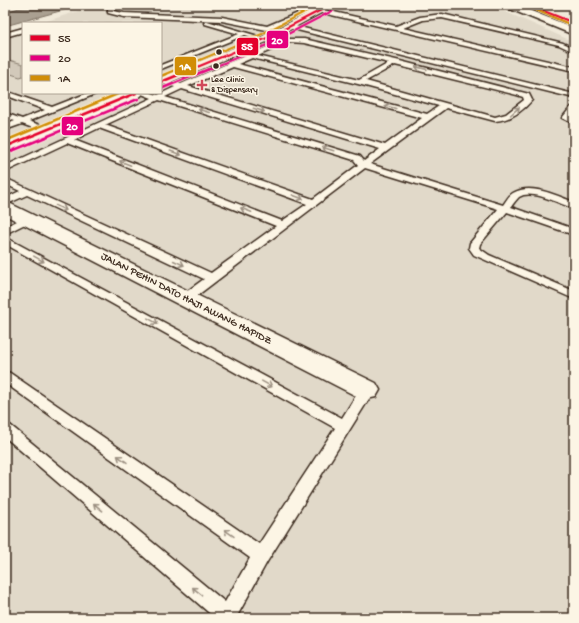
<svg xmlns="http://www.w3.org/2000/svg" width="579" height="623" viewBox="0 0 579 623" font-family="'Gochi Hand',sans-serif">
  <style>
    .built { fill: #e1d9c9 }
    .green { fill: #d2c9ba; stroke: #867a6c }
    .water { fill: #aaa091; stroke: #7e7163 }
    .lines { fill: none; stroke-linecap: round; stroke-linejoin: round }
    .lane-casing { stroke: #3b2a1e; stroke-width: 3 }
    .street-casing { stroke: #3b2a1e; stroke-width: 3 }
    .primary-casing { stroke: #3b2a1e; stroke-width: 3 }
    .lane { fill: #fcf5e5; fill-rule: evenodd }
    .street { fill: #fcf5e5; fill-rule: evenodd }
    .primary { fill: #fcf5e5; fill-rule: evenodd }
    .bus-1-far1-casing { stroke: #fcf5e5; stroke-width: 3.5 }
    .bus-1-casing { stroke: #fcf5e5; stroke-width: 4.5 }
    .bus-2-far1-casing { stroke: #fcf5e5; stroke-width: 3.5 }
    .bus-2-casing { stroke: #fcf5e5; stroke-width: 4.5 }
    .bus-3-far1-casing { stroke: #fcf5e5; stroke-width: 3.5 }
    .bus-3-casing { stroke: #fcf5e5; stroke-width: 4.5 }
    .bus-1-far1 { stroke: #e4002b; stroke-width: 2 }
    .bus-1 { stroke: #e4002b; stroke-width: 2.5 }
    .bus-2-far1 { stroke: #e5007d; stroke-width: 2 }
    .bus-2 { stroke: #e5007d; stroke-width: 2.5 }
    .bus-3-far1 { stroke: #d18d06; stroke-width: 2 }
    .bus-3 { stroke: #d18d06; stroke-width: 2.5 }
    .oneway { stroke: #9c9082 }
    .bus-dot { fill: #3b2a1e; stroke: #fcf5e5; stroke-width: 1.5 }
    .poi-dot { fill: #d1495b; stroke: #fcf5e5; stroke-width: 1.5 }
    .labels { text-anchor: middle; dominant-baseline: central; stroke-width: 3; stroke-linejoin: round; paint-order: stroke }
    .far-poi-label { font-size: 9px; fill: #3b2a1e; stroke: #fcf5e5; text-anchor: start }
    .street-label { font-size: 11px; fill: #3b2a1e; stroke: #fcf5e5 }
    .line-badge { stroke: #fcf5e5; stroke-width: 1.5 }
    .badge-label { font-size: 11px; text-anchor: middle; font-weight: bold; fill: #fff }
  </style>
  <rect width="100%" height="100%" fill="#f0e9d9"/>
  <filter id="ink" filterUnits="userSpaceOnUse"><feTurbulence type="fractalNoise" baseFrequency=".025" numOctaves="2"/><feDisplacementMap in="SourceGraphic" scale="8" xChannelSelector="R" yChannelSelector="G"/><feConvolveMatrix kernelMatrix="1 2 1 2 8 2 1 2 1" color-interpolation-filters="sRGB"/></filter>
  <g filter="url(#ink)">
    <!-- built -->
    <path class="built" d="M 97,5 L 490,5 L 574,42 L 574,618 L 5,618 L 5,34 L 23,28 L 23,93 L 161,93 L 161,23 L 41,23 Z"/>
    <!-- green -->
    <path class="green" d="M 9,60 L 23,64 L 23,76 L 20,77 L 5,72 L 5,61 Z"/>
    <!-- water -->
    <path class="water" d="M 30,5 L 82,5 L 5,26 L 5,12 Z"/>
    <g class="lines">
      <!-- lane casing -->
      <g class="lane-casing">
        <path id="lane" d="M 113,5 L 120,5 L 113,11 L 124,13 L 222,17 L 267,26 L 308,9 L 293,5 L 303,5 L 396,26 L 420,17 L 442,14 L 563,43 L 574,48 L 574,52 L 559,45 L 442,18 L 423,20 L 403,28 L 574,67 L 574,71 L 314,11 L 274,28 L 284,30 L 284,32 L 282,33 L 222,21 L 124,17 L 108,13 L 108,9 Z
          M 207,21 L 268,39 L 265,41 L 245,35 L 161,69 L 161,65 L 239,34 L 205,24 L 204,23 Z
          M 291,25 L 574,94 L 574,98 L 289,28 L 289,26 Z
          M 23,28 L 23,32 L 5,37 L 5,33 Z
          M 286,39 L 304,39 L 396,60 L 529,94 L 532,100 C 522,112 510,120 495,121 L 446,108 L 370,164 L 503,205 C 506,201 509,195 513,193 C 531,182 557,196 574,202 L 574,208 C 561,205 532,188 519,197 C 516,200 513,204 511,207 L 574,229 L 574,235 L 507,212 L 480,244 L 479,248 L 489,255 L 574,291 L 574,299 L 474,255 L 469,248 L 470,243 L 498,209 L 365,168 L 190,301 L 182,301 L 180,298 L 182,295 L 204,279 L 27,195 L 5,205 L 5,198 L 20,191 L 5,184 L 5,178 L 211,273 L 276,226 L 67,143 L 5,172 L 5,166 L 152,98 L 139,93 L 151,93 L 158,95 L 175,87 L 161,83 L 161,79 L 181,84 L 227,64 L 228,63 L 246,56 L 232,52 L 232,50 L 251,54 ZM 289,42 L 304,43 L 389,63 L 359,80 L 258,56 ZM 252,58 L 358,84 L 439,106 L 427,114 L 238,64 ZM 395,65 L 517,95 L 523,97 L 524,100 L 506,114 L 495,117 L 366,81 ZM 233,67 L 422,118 L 385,145 L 188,86 ZM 182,89 L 380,149 L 364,161 L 360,156 L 165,97 ZM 159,100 L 354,160 L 358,165 L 313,199 L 105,125 ZM 99,128 L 307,204 L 282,221 L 74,140 Z
          M 5,91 L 52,107 L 88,93 L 98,93 L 29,121 L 47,128 L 48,130 L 44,132 L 22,124 L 5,130 L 5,125 L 15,121 L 5,118 L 5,113 L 22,119 L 45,110 L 5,95 Z
          M 571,107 L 574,107 L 574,114 L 571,117 L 574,119 L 574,124 L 562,118 Z
          M 27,216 L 31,217 L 32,219 L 31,221 L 5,234 L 5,227 Z
          M 5,237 L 342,418 L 362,386 L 367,385 L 372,386 L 374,390 L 372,394 L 267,562 L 236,618 L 215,618 L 5,437 L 5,423 L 10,425 L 225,602 L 250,558 L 5,383 L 5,371 L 10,373 L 259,544 L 335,428 L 5,244 Z"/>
      </g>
      <!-- street casing -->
      <g class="street-casing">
        <path id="street" d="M 324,5 L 336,5 L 269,41 L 161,86 L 161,77 L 261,37 Z
          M 124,93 L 143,93 L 141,96 L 5,152 L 5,142 Z
          M 5,203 L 11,204 L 376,383 L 380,390 L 376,397 L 367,399 L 358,397 L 5,215 Z"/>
      </g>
      <!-- primary casing -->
      <g class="primary-casing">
        <path id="primary" d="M 503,5 L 516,5 L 574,28 L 574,35 L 505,7 Z"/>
      </g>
      <!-- lane -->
      <use href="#lane" class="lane"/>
      <!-- street -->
      <use href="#street" class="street"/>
      <!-- primary -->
      <use href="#primary" class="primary"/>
      <!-- bus-1-far1 casing -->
      <g class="bus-1-far1-casing">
        <path id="bus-1-far1" d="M 529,5 L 574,23
          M 190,70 L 265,39 L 331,5"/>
      </g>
      <!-- bus-1 casing -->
      <g class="bus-1-casing">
        <path id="bus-1" d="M 161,82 L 193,69
          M 5,147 L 136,93"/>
      </g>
      <!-- bus-2-far1 casing -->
      <g class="bus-2-far1-casing">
        <path id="bus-2-far1" d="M 207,70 L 267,45 L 334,10"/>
      </g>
      <!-- bus-2 casing -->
      <g class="bus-2-casing">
        <path id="bus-2" d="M 163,88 L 209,69
          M 7,153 L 138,99"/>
      </g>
      <!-- bus-3-far1 casing -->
      <g class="bus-3-far1-casing">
        <path id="bus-3-far1" d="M 524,5 L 574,26
          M 176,70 L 262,34 L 318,5"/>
      </g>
      <!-- bus-3 casing -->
      <g class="bus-3-casing">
        <path id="bus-3" d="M 161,76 L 178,69
          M 5,141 L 120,93"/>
      </g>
      <!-- bus-1-far1 -->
      <use href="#bus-1-far1" class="bus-1-far1"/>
      <!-- bus-1 -->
      <use href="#bus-1" class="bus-1"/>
      <!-- bus-2-far1 -->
      <use href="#bus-2-far1" class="bus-2-far1"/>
      <!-- bus-2 -->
      <use href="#bus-2" class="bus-2"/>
      <!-- bus-3-far1 -->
      <use href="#bus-3-far1" class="bus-3-far1"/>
      <!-- bus-3 -->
      <use href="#bus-3" class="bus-3"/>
    </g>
    <!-- one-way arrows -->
    <defs><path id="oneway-shaft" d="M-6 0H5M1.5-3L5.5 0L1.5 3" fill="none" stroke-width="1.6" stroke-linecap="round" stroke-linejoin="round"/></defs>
    <g class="oneway">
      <use href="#oneway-shaft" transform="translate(421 68) rotate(-166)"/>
      <use href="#oneway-shaft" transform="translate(390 107) rotate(-165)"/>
      <use href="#oneway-shaft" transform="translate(259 110) rotate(17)"/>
      <use href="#oneway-shaft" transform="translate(204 111) rotate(-163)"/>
      <use href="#oneway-shaft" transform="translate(515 111) rotate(-42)"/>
      <use href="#oneway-shaft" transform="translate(328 149) rotate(-163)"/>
      <use href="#oneway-shaft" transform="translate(176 153) rotate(20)"/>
      <use href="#oneway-shaft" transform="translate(125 163) rotate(-159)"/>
      <use href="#oneway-shaft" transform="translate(298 197) rotate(20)"/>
      <use href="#oneway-shaft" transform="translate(61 208) rotate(25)"/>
      <use href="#oneway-shaft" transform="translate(246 210) rotate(-159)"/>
      <use href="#oneway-shaft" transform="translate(39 259) rotate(29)"/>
      <use href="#oneway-shaft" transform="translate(179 263) rotate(25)"/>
      <use href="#oneway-shaft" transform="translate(153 321) rotate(29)"/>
      <use href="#oneway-shaft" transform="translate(267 384) rotate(29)"/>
      <use href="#oneway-shaft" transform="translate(122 459) rotate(-145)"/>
      <use href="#oneway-shaft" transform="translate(98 507) rotate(-140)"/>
      <use href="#oneway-shaft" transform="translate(229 533) rotate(-145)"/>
      <use href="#oneway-shaft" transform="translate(197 591) rotate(-140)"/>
    </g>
  </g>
  <!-- markers -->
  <g class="bus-dot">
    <circle cx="219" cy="52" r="3.5"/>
    <circle cx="216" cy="66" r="3.5"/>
  </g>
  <path class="poi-dot" d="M200 79h4v4h4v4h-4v4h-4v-4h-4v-4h4z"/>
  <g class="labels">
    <!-- far-poi labels -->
    <g class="far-poi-label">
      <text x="211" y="80">Lee Clinic<tspan x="211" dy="10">&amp; Dispensary</tspan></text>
    </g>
    <!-- street labels -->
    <g class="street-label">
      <text transform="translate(186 299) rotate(27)">JALAN PEHIN DATO HAJI AWANG HAPIDZ</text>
    </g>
  </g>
  <g class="line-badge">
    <rect x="266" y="30" width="23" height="19" rx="4" fill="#e5007d"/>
    <rect x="236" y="37" width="23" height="19" rx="4" fill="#e4002b"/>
    <rect x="174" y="56" width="23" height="20" rx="4" fill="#d18d06"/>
    <rect x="61" y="116" width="23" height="20" rx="4" fill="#e5007d"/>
  </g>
  <g class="badge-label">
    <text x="277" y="44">20</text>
    <text x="247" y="50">55</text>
    <text x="185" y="70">1A</text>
    <text x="72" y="130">20</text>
  </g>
  <!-- margin -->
  <rect width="579" height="623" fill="none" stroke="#fcf5e5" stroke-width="20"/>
  <rect x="10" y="10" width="559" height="603" fill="none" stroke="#3b2a1e" stroke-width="1.5" filter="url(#ink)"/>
  <!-- legend -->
  <rect x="22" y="22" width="140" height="72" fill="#fcf5e5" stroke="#afa495"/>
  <rect x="30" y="35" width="20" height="6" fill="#e4002b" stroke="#afa495"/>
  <text x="58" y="42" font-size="12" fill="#3b2a1e">55</text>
  <rect x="30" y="55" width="20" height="6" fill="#e5007d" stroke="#afa495"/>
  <text x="58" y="62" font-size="12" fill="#3b2a1e">20</text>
  <rect x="30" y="75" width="20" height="6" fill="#d18d06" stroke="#afa495"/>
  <text x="58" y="82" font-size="12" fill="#3b2a1e">1A</text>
</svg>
